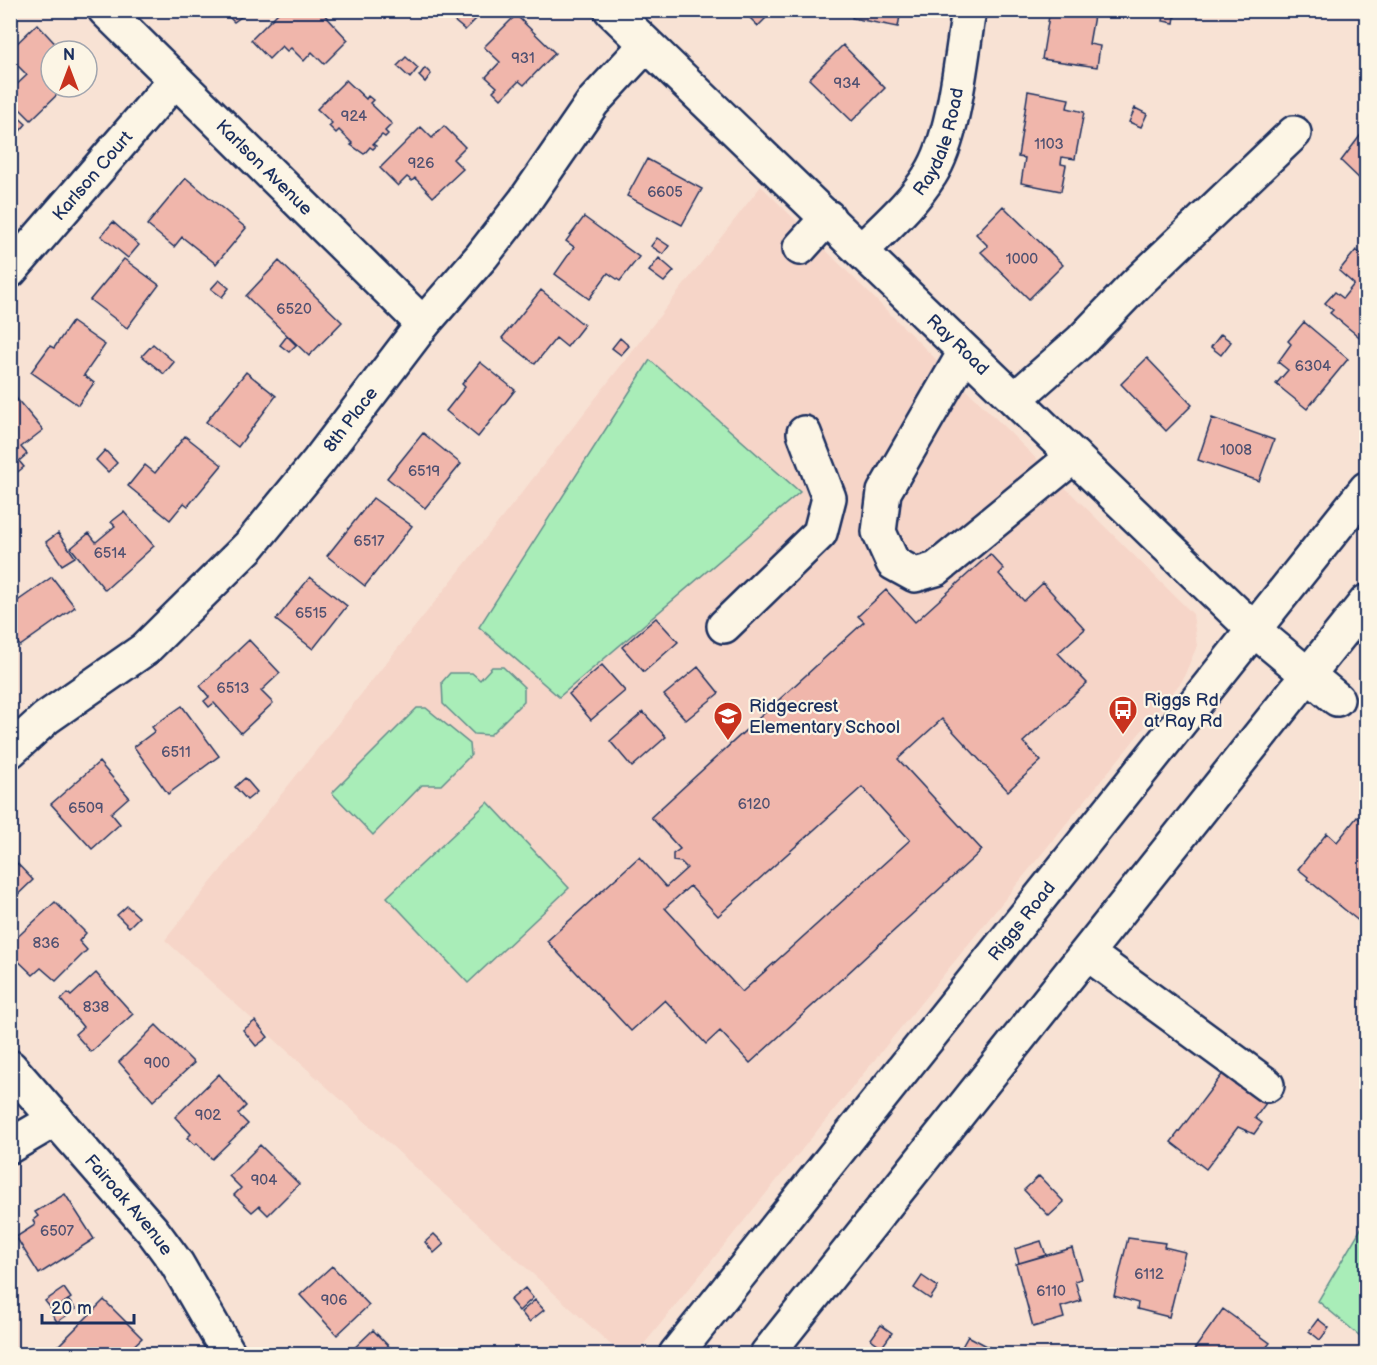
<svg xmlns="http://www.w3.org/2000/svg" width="1377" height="1365" viewBox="0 0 1377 1365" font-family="'Balsamiq Sans',sans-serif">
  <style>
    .built { fill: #f6d5c8 }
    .green { fill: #a9edb8; stroke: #628e8b; stroke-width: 1.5 }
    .building { fill: #f0b6ab; stroke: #1b2f5e; stroke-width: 1.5; fill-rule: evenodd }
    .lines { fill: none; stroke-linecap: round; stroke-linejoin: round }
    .minor-casing { stroke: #1b2f5e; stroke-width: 38 }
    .major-casing { stroke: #1b2f5e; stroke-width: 38 }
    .minor { stroke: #fcf5e5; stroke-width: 33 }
    .major { stroke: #fcf5e5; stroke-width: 33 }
    .labels { text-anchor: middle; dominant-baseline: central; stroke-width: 4.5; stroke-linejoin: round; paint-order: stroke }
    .number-label { font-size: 15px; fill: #505171 }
    .street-label { font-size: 18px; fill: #1b2f5e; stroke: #fcf5e5 }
    .poi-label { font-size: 18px; fill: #1b2f5e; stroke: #fcf5e5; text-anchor: start }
  </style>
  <rect width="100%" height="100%" fill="#f8e2d4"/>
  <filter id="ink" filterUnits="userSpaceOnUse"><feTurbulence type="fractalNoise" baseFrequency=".0167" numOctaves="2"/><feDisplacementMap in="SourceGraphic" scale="12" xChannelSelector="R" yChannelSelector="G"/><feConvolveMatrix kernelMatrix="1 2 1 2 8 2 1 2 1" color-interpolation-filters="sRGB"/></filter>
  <g filter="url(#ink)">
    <!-- built -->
    <path class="built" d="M 761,186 L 1193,614 L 1197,646 L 1182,681 L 636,1354 L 621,1354 L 165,940 L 524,490 Z"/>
    <!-- green -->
    <path class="green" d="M 650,360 L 800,492 L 559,697 L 479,627 Z
      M 492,667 L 503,667 L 524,687 L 524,701 L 490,735 L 474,734 L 443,704 L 442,682 L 450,673 L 472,673 L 480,680 Z
      M 417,708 L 426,708 L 470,744 L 471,755 L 441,785 L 422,785 L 373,835 L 332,793 Z
      M 488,802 L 569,888 L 468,983 L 387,897 Z
      M 1366,1220 L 1366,1341 L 1318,1301 Z"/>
    <!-- building -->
    <path class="building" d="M 222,10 L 244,10 L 245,14 L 234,22 Z
      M 281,10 L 320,10 L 348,40 L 324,64 L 312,52 L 304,61 L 291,48 L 287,51 L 282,46 L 269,59 L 251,40 Z
      M 441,10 L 485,10 L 465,30 Z
      M 742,10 L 774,10 L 758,26 Z
      M 854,10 L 901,10 L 898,27 L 852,18 Z
      M 1050,10 L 1095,10 L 1089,44 L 1100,46 L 1097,67 L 1042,59 Z
      M 1165,10 L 1176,10 L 1174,23 L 1163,21 Z
      M 516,15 L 555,53 L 524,85 L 519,81 L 501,99 L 493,91 L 497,87 L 486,77 L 500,62 L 484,47 Z
      M 37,24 L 62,51 L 51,51 L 51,87 L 65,87 L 31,120 L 10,99 L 10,91 L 27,75 L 10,58 L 10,50 Z
      M 843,45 L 885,88 L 852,121 L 809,79 Z
      M 406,57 L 418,68 L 410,78 L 397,66 Z
      M 425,68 L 431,74 L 425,82 L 419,76 Z
      M 346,80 L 366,99 L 368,96 L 373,100 L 370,103 L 392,124 L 385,131 L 388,134 L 385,137 L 382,135 L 373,144 L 376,146 L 373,149 L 370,147 L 364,154 L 351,145 L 353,144 L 339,130 L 336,133 L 329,126 L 332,123 L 317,109 Z
      M 1028,91 L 1069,99 L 1067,108 L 1084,112 L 1075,159 L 1062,157 L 1061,164 L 1066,165 L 1061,191 L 1021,183 L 1025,158 L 1018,157 Z
      M 1135,108 L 1147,114 L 1141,127 L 1129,122 Z
      M 15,114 L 26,124 L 10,143 L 10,118 Z
      M 444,126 L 465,147 L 453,159 L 463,169 L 433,197 L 415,178 L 412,181 L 407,177 L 398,186 L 380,168 L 421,127 L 432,138 Z
      M 1366,128 L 1366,185 L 1341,161 Z
      M 647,159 L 702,189 L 682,225 L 627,196 Z
      M 186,178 L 246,228 L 216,264 L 182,237 L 174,247 L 147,225 Z
      M 1003,206 L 1063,265 L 1029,299 L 981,252 L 988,246 L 976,234 Z
      M 584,217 L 639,257 L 620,281 L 608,273 L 589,299 L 555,274 L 574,247 L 566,241 Z
      M 113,222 L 139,245 L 128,258 L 101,236 Z
      M 657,238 L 669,246 L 663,254 L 651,246 Z
      M 1356,250 L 1366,258 L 1366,336 L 1363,340 L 1330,313 L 1333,310 L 1325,303 L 1335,292 L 1343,298 L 1354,284 L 1339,271 Z
      M 659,258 L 674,271 L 664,282 L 649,271 Z
      M 124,259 L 159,285 L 127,328 L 90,300 Z
      M 279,261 L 342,322 L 309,356 L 246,296 Z
      M 219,280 L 229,288 L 222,297 L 211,289 Z
      M 541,290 L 584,325 L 567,347 L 556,338 L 535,364 L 502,338 Z
      M 72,322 L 105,345 L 84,375 L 94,383 L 78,405 L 31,372 L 50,346 L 54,348 Z
      M 1304,322 L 1348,359 L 1307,409 L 1276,384 L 1288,370 L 1278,362 L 1291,344 L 1288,341 Z
      M 1221,334 L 1231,342 L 1221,355 L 1211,347 Z
      M 287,336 L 296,345 L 289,352 L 280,345 Z
      M 620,338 L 629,346 L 621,355 L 612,348 Z
      M 153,344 L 174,362 L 164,374 L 142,356 Z
      M 1147,358 L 1192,405 L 1166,431 L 1121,384 Z
      M 480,362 L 515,390 L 478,437 L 446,411 L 465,387 L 462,384 Z
      M 246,372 L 276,396 L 238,447 L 206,422 Z
      M 16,398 L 43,430 L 21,447 L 27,454 L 19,461 L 24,467 L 10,478 L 10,402 Z
      M 1212,418 L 1274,440 L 1259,481 L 1198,460 Z
      M 423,433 L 461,464 L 425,508 L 387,478 Z
      M 185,436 L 222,465 L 188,506 L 184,503 L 170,520 L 128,486 L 145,465 L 155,473 Z
      M 105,450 L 117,463 L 108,472 L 96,460 Z
      M 373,498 L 412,526 L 365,586 L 327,556 Z
      M 124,512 L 154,546 L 105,590 L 71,548 L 89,533 L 96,542 L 115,526 L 111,522 Z
      M 58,533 L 75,557 L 62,565 L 46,542 Z
      M 990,554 L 1004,569 L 999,574 L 1024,601 L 1043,583 L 1085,629 L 1058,653 L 1087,683 L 1023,742 L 1041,761 L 1008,791 L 942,719 L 898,759 L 982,850 L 750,1063 L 720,1031 L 706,1044 L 665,1000 L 631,1031 L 547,941 L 639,857 L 666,887 L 687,868 L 681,862 L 673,861 L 673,854 L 680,849 L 651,817 L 864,622 L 858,616 L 886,590 L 915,622 ZM 862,787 L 910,840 L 742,992 L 665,908 L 690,886 L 718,916 Z
      M 52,577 L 75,607 L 20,646 L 10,632 L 10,593 L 16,602 Z
      M 310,577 L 347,606 L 313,649 L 276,620 Z
      M 656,618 L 678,642 L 644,672 L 622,647 Z
      M 249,640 L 280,673 L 261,691 L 273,703 L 241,733 L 214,703 L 209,707 L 204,701 L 209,697 L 200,686 Z
      M 602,665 L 625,691 L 591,720 L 569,694 Z
      M 698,667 L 719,693 L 686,720 L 664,695 Z
      M 182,706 L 219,756 L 168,794 L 134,747 L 155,731 L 152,727 Z
      M 643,712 L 666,737 L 632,767 L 610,741 Z
      M 99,762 L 129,797 L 111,813 L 120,824 L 92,849 L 51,804 Z
      M 245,778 L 257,792 L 247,800 L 235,787 Z
      M 1357,817 L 1366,824 L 1366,927 L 1307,879 L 1308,877 L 1298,869 L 1327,833 L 1337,842 Z
      M 10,856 L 33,880 L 10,902 Z
      M 55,902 L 86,933 L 79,941 L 87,950 L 56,981 L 41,968 L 33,975 L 10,953 L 10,944 Z
      M 127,906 L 139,917 L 129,927 L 117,915 Z
      M 96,973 L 133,1014 L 91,1052 L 75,1034 L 83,1027 L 61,1000 L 68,993 L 71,996 Z
      M 255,1021 L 268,1037 L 256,1046 L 243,1030 Z
      M 156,1025 L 194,1063 L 153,1101 L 119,1062 Z
      M 1227,1068 L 1269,1099 L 1255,1118 L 1262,1123 L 1254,1134 L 1238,1127 L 1206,1169 L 1171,1142 Z
      M 219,1074 L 246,1106 L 238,1114 L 248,1124 L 212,1159 L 197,1143 L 195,1145 L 187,1138 L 191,1134 L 175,1117 Z
      M 260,1145 L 299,1184 L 268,1215 L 259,1206 L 252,1212 L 234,1195 L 241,1188 L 229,1176 Z
      M 1039,1176 L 1064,1202 L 1049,1216 L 1024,1190 Z
      M 65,1194 L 94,1239 L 39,1274 L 16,1237 L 35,1225 L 33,1220 L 38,1216 L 35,1212 Z
      M 434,1234 L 444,1244 L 434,1253 L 425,1242 Z
      M 1128,1238 L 1165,1243 L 1164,1247 L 1185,1252 L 1169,1317 L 1137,1309 L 1138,1303 L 1114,1296 Z
      M 1041,1241 L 1046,1255 L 1019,1263 L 1015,1249 Z
      M 1072,1248 L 1081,1279 L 1075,1281 L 1081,1301 L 1061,1307 L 1064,1318 L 1033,1327 L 1016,1264 Z
      M 332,1266 L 369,1305 L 337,1335 L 300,1295 Z
      M 922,1276 L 938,1287 L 930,1299 L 914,1288 Z
      M 64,1288 L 71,1298 L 53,1311 L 45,1301 Z
      M 525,1288 L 533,1298 L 519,1311 L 510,1300 Z
      M 68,1300 L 76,1309 L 57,1322 L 51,1312 Z
      M 104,1300 L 142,1338 L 125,1354 L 55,1354 L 59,1350 L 56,1348 Z
      M 535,1300 L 544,1310 L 529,1322 L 521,1312 Z
      M 1223,1309 L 1270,1343 L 1261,1354 L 1191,1354 Z
      M 1318,1319 L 1329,1328 L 1320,1340 L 1309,1331 Z
      M 881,1325 L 892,1333 L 882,1347 L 871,1339 Z
      M 373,1330 L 396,1354 L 348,1354 Z
      M 968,1336 L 1002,1354 L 958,1354 Z"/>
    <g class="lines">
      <!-- minor casing -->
      <g class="minor-casing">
        <g id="minor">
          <path id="s1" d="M 105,10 L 423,324"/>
          <path id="s2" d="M 611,10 L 1254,630 L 1337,699"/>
          <path d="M 800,248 L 828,217"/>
          <path id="s3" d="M 862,250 C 885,227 913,203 930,175 C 955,136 961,58 969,10"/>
          <path id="s4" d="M 10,271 L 175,80"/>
          <path d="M 965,352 L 884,492 L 879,532 L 893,563 L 915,575 L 936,569 L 1074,456"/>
          <path d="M 1015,399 L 1081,341 L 1135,285 L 1294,133"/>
          <path d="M 724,626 L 820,533 L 829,498 L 804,433"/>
          <path id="s5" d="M 10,751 L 46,718 L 145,649 L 249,546 L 318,462 L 423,324 L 482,256 L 524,202 L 593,102 L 646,45"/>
          <path d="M 1088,954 L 1267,1085"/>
          <path id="s6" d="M 10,1067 L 152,1230 L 177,1264 L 229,1354"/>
          <path d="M 10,1146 L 56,1119"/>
        </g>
      </g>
      <!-- major casing -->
      <g class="major-casing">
        <g id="major">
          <path id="s7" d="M 676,1354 L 1366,489"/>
          <path d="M 767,1354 L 1366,602"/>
        </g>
      </g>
      <!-- minor -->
      <use href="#minor" class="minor"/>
      <!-- major -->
      <use href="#major" class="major"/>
    </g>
  </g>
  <!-- icons -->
  <defs>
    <g id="bus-pin" transform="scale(1.5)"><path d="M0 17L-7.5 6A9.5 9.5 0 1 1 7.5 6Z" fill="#c8321e" stroke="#fcf5e5"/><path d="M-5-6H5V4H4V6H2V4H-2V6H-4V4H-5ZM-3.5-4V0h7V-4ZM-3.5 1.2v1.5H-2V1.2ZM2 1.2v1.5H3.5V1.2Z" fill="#fff"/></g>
    <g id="school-pin" transform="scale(1.5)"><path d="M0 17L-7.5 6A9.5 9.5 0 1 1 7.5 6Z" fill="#c8321e" stroke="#fcf5e5"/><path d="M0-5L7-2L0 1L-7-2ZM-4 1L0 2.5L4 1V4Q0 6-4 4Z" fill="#fff"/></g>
  </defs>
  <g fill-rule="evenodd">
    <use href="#bus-pin" x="1123" y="710"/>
    <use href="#school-pin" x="728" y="716"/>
  </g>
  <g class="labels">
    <!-- number labels -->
    <g class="number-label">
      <text x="523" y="58">931</text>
      <text x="847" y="83">934</text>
      <text x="354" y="116">924</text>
      <text x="1049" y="144">1103</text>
      <text x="421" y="163">926</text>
      <text x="665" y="192">6605</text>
      <text x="1022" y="259">1000</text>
      <text x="294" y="309">6520</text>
      <text x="1313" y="366">6304</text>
      <text x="1236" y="450">1008</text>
      <text x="424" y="471">6519</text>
      <text x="369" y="541">6517</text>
      <text x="110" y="553">6514</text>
      <text x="311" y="613">6515</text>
      <text x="233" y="688">6513</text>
      <text x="176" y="752">6511</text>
      <text x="754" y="804">6120</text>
      <text x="86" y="808">6509</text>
      <text x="46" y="943">836</text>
      <text x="96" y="1007">838</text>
      <text x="157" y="1063">900</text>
      <text x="208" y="1115">902</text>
      <text x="264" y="1180">904</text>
      <text x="57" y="1231">6507</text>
      <text x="1149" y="1274">6112</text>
      <text x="1051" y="1291">6110</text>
      <text x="334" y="1300">906</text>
    </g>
    <!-- street labels -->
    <g class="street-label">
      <text stroke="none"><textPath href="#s3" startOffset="136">Raydale Road</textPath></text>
      <text stroke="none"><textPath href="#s1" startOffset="224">Karlson Avenue</textPath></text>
      <text stroke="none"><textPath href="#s4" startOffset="126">Karlson Court</textPath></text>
      <text stroke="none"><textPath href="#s2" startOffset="482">Ray Road</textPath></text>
      <text stroke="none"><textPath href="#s5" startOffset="478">8th Place</textPath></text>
      <text stroke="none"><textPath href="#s7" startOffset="554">Riggs Road</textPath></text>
      <text stroke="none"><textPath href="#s6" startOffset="182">Fairoak Avenue</textPath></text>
    </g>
    <!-- poi labels -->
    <g class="poi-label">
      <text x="1144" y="700">Riggs Rd<tspan x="1144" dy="21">at Ray Rd</tspan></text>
      <text x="749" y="706">Ridgecrest<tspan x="749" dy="21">Elementary School</tspan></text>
    </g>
  </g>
  <!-- margin -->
  <rect width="1377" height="1365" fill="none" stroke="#fcf5e5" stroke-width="36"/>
  <rect x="18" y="18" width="1341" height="1329" fill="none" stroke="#1b2f5e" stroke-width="2" filter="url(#ink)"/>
  <!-- north arrow -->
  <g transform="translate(69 69)"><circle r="28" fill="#fcf5e5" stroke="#a2a6af" stroke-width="1.5"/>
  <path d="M0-4.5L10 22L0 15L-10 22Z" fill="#c8321e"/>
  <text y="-9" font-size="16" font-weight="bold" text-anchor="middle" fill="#1b2f5e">N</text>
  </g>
  <!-- scale -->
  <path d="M42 1314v9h92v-9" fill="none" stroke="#1b2f5e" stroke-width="3"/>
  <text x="51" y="1314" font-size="18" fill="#1b2f5e" stroke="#fcf5e5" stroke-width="4.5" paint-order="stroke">20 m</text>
</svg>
